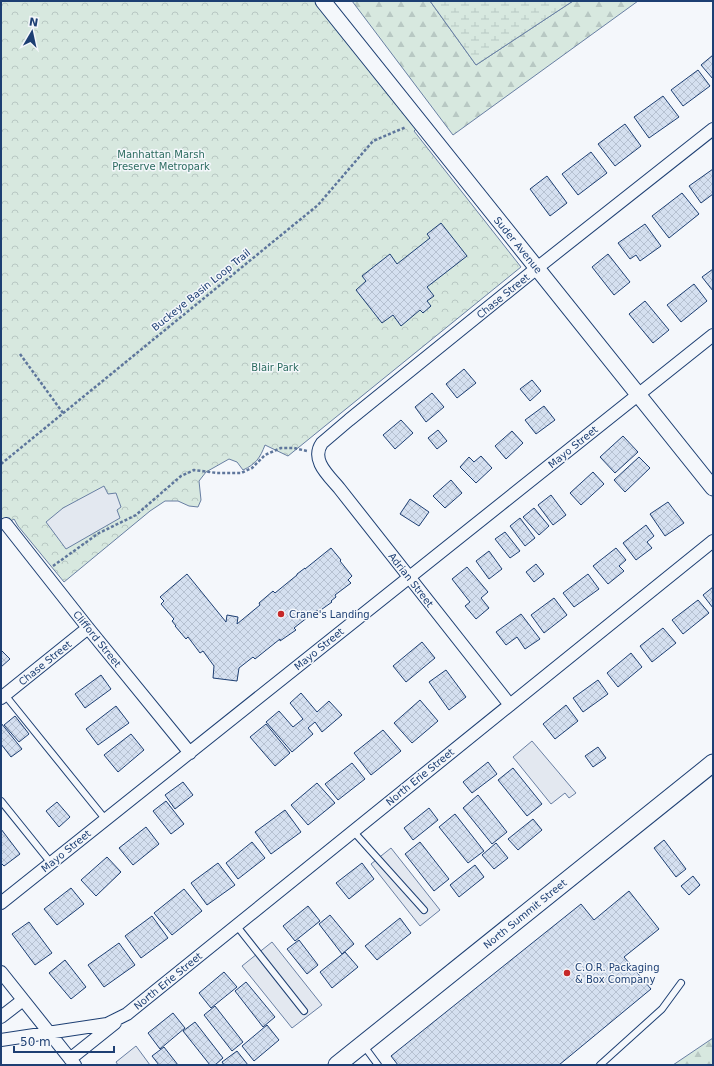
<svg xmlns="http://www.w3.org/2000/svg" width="714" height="1066" viewBox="0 0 714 1066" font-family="'DejaVu Sans',sans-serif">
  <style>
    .forest { fill: url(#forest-firs); stroke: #687fa3 }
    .wetland { fill: url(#wetland-marsh); stroke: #687fa3 }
    .park { fill: url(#park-crowns); stroke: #687fa3 }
    .parking { fill: #e3e8f0; stroke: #687fa3 }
    .building { fill: url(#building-cross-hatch); stroke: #1d3f73 }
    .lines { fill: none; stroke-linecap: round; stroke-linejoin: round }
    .service-casing { stroke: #1d3f73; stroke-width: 8 }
    .minor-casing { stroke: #1d3f73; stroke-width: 14 }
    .tertiary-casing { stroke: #1d3f73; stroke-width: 17 }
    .secondary-casing { stroke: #1d3f73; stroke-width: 19 }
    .path { stroke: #5e769c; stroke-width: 2.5; stroke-dasharray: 3 2; stroke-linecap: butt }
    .service { stroke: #f4f7fb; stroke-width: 6 }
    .minor { stroke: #f4f7fb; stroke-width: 12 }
    .tertiary { stroke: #f4f7fb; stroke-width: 15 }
    .secondary { stroke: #f4f7fb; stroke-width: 17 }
    .poi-dot { fill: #c62828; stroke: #f4f7fb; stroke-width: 1.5 }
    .labels { text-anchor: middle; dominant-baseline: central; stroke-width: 3; stroke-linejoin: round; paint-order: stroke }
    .park-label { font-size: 10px; fill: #2c6c60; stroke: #f4f7fb }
    .street-label { font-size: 10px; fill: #1d3f73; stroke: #f4f7fb }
    .poi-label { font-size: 10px; fill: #1d3f73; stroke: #f4f7fb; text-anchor: start }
  </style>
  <defs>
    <pattern id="forest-firs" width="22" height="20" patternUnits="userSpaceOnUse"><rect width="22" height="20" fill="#d7e8df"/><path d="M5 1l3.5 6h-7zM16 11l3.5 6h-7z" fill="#b8c8c3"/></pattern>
    <pattern id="wetland-marsh" width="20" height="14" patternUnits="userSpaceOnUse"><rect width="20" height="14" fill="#d7e8df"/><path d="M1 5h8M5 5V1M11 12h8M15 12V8" fill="none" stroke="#b8c8c3"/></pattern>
    <pattern id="park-crowns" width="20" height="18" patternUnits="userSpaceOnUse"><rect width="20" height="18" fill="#d7e8df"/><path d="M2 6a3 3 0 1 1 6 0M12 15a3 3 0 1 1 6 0" fill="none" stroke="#b8c8c3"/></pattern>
    <pattern id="building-cross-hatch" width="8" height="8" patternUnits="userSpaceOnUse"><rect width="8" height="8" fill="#d5e0f0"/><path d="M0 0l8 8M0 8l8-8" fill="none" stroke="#b6c1d1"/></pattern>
  </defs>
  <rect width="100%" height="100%" fill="#f4f7fb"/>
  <!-- forest -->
  <path class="forest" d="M 352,1 L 430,1 L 476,65 L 573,1 L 638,1 L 453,135 Z
    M 713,1038 L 713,1065 L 673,1065 Z"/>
  <!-- wetland -->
  <path class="wetland" d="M 430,1 L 573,1 L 476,65 Z"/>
  <!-- park -->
  <path class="park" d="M 1,1 L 323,1 L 422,124 L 414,131 L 521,267 L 288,456 L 265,445 C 260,458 256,464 243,470 L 237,462 L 229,459 L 206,472 L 199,481 L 201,500 L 198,507 L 189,506 L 178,501 L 165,501 L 150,511 L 64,582 L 18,526 L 14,519 L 1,527 Z"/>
  <!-- parking -->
  <path class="parking" d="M 104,486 L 108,494 L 116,493 L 121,507 L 117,510 L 120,518 L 66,549 L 46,522 L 63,508 Z
    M 532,741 L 576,793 L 569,798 L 565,793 L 551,804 L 513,757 Z
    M 391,848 L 440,910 L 420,926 L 371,864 Z
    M 272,942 L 322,1005 L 292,1028 L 242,966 Z
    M 136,1046 L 150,1065 L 118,1065 L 116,1062 Z"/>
  <!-- building -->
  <path class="building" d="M 713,55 L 713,79 L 701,65 Z
    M 698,70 L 710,86 L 683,106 L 671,90 Z
    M 663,96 L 679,117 L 649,138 L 634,117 Z
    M 625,124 L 641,146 L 615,166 L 598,144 Z
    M 591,152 L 607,173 L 578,195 L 562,174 Z
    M 713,169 L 713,194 L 701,203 L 689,186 Z
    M 547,176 L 567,203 L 550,216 L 530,189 Z
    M 682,193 L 699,214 L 669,238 L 652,216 Z
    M 441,223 L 467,256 L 427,287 L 434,296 L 427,301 L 431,306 L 423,313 L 420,310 L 401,326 L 393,315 L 382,323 L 356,290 L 366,281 L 362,276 L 390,254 L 397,264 L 430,238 L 427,234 Z
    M 645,224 L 661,246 L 640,261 L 636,255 L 630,259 L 618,243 Z
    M 608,254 L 630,282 L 614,295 L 592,267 Z
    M 713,269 L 713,291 L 702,277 Z
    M 694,284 L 707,301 L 681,322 L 667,305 Z
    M 645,301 L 669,330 L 653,343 L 629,314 Z
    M 464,369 L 476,383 L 457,398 L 446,384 Z
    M 532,380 L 541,391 L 530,401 L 520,389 Z
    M 432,393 L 444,407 L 426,422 L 415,407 Z
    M 544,406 L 555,420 L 536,434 L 525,420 Z
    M 401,420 L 413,433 L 395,449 L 383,435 Z
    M 438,430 L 447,441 L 437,449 L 428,438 Z
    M 512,431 L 523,443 L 506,459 L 495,446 Z
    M 623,436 L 638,452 L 615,473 L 600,457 Z
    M 481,456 L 492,468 L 476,483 L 460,467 L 469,457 L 474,462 Z
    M 639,457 L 650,468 L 625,492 L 614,480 Z
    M 593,472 L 604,484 L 581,505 L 570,493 Z
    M 451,480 L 462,493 L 445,508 L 433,496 Z
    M 551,495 L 566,515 L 553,525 L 538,505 Z
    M 410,499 L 429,512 L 419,526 L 400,514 Z
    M 668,502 L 684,523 L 665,536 L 650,514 Z
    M 534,508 L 549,526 L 539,535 L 523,517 Z
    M 520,518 L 535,538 L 525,546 L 510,526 Z
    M 646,525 L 654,536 L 647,542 L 652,548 L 636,560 L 623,543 Z
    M 505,532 L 520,551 L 510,558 L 495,539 Z
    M 331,548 L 341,560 L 340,561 L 352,576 L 348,580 L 351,583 L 335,595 L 336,597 L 331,601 L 332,602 L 318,612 L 317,610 L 294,628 L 296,630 L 280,641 L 280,639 L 255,659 L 253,657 L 239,668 L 237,681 L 213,678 L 214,666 L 203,651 L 200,653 L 188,637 L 186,639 L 175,626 L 176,626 L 172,621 L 174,619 L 161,604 L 164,601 L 160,597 L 187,574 L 226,622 L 227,615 L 238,617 L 237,624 L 260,605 L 259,603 L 273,591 L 275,593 L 297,575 L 297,574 L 305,568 L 305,569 Z
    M 616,548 L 626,560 L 619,566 L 624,571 L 608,584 L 593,566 Z
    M 489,551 L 502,569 L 489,579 L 476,561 Z
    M 536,564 L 544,574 L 534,582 L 526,572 Z
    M 467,567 L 488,592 L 481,598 L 489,608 L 476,619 L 465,606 L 470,602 L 452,579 Z
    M 588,574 L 599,589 L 574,607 L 563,593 Z
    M 713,587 L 713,608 L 703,595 Z
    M 554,598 L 567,615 L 544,633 L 531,615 Z
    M 698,600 L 709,613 L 683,634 L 672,620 Z
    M 521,614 L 540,639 L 525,649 L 517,637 L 506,645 L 496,632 Z
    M 663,628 L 676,643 L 652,662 L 640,646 Z
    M 422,642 L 435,658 L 406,682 L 393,666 Z
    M 1,650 L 10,659 L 1,667 Z
    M 631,653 L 642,667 L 618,687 L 607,673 Z
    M 446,670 L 466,697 L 449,710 L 429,682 Z
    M 101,675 L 111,689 L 85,708 L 75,694 Z
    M 598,680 L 608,694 L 583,712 L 573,698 Z
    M 301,693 L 317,712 L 329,701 L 342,715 L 322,732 L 315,722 L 308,728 L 313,734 L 292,752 L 266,722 L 279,711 L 293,727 L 303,719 L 290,703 Z
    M 420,700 L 438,721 L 412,743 L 394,723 Z
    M 566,705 L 578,721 L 555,739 L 543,724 Z
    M 116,706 L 129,723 L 98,745 L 86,729 Z
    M 15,716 L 29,734 L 19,742 L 4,725 Z
    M 1,723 L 22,749 L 11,757 L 1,744 Z
    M 266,724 L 290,753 L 275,766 L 250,737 Z
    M 383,730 L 401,751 L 371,775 L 354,753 Z
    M 131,734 L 144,750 L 118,772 L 104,755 Z
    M 598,747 L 606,758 L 593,767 L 585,756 Z
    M 488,762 L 497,774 L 472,793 L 463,782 Z
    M 352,763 L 365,779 L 338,800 L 325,784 Z
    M 513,768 L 542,804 L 527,816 L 498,780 Z
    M 183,782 L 193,795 L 175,809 L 165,795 Z
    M 317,783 L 335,803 L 308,825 L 291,805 Z
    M 478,795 L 507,832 L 492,844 L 463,808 Z
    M 166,801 L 184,824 L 171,834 L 153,811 Z
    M 57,802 L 70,817 L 59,827 L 46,811 Z
    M 429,808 L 438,820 L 413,840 L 404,828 Z
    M 285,810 L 301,832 L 271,854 L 255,832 Z
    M 455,814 L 484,851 L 468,863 L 439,827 Z
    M 533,819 L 542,830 L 518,850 L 508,839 Z
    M 146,827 L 159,844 L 133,865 L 119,848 Z
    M 1,829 L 20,854 L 4,866 L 1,863 Z
    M 664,840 L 686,869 L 676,877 L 654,848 Z
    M 252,842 L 265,858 L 238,879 L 226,863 Z
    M 420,842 L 449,879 L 434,891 L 405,854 Z
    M 496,843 L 508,858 L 494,869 L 482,855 Z
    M 107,857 L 121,872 L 96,896 L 81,880 Z
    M 218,863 L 235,885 L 207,905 L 191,883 Z
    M 362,863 L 374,879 L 349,899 L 336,883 Z
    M 475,865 L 484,877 L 459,897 L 450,885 Z
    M 693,876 L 700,885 L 689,895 L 681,886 Z
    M 71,888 L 84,904 L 57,925 L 44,909 Z
    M 184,889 L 202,911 L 172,935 L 154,913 Z
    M 629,891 L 659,929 L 624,957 L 651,989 L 559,1065 L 398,1065 L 391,1056 L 581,904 L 594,920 Z
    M 308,906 L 320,921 L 295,941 L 283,926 Z
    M 330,915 L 354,944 L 342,954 L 319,924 Z
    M 152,916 L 168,938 L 141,958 L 125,936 Z
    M 400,918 L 411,933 L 377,960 L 365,946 Z
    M 29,922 L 52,953 L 35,965 L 12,934 Z
    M 299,940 L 318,965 L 307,974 L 287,949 Z
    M 119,943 L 135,965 L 104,987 L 88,965 Z
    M 345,952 L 358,967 L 332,988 L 320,972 Z
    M 65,960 L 86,987 L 71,999 L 49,973 Z
    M 224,972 L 237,987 L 211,1008 L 199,993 Z
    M 246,982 L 275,1017 L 263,1027 L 235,991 Z
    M 215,1006 L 243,1042 L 232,1051 L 204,1015 Z
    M 173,1013 L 185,1028 L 160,1049 L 148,1033 Z
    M 195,1022 L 223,1058 L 215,1065 L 210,1065 L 183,1031 Z
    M 267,1025 L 279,1040 L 254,1061 L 242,1046 Z
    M 164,1047 L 178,1065 L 159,1065 L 152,1056 Z
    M 237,1051 L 248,1065 L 224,1065 L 222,1062 Z"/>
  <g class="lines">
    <!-- service casing -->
    <g class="service-casing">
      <path id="service" d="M 5,695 L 106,820
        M 1,801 L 51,863
        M 353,831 L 424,910
        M 236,925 L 304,1011
        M 364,1046 L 378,1065
        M 600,1065 L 662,1009 L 681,983"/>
    </g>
    <!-- minor casing -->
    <g class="minor-casing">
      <path id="minor" d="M 6,524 L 88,628 L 190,753
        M 1,698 L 88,628
        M 510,705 L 339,488 C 329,476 310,460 322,443 L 349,420 L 537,268 L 713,129
        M 1,903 L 713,335
        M 1,972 L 75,1065
        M 1,1017 L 23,1000
        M 1,1040 L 107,1024 L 127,1014 L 713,541
        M 70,1059 L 115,1023"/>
    </g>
    <!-- tertiary casing -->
    <g class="tertiary-casing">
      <path id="tertiary" d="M 323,1 L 713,488"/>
    </g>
    <!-- secondary casing -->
    <g class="secondary-casing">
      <path id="secondary" d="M 337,1065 L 713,763"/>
    </g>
    <!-- path -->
    <path class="path" d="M 20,354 L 63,413
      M 1,464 L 318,205 L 373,141 L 406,127
      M 53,566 L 99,533 L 136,515 L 181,476 L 194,470 L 217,473 L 241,473 L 252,468 L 265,455 L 281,448 L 294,448 L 307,451"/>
    <!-- service -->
    <use href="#service" class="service"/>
    <!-- minor -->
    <use href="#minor" class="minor"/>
    <!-- tertiary -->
    <use href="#tertiary" class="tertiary"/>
    <!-- secondary -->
    <use href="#secondary" class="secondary"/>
  </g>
  <!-- markers -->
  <g class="poi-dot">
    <circle cx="281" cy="614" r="4"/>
    <circle cx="567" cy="973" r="4"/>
  </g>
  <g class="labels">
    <!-- park labels -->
    <g class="park-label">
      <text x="161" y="154">Manhattan Marsh<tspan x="161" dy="12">Preserve Metropark</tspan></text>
      <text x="275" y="367">Blair Park</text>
    </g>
    <!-- street labels -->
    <g class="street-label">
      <text transform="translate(518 245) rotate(51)">Suder Avenue</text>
      <text transform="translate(201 290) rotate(-39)">Buckeye Basin Loop Trail</text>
      <text transform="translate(503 296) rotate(-39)">Chase Street</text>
      <text transform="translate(573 447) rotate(-39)">Mayo Street</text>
      <text transform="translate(411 580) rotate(52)">Adrian Street</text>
      <text transform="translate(97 639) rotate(51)">Clifford Street</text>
      <text transform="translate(319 649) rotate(-39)">Mayo Street</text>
      <text transform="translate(45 663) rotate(-39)">Chase Street</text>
      <text transform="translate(420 777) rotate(-39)">North Erie Street</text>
      <text transform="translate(66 851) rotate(-39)">Mayo Street</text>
      <text transform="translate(525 914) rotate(-39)">North Summit Street</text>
      <text transform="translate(168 981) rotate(-39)">North Erie Street</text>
    </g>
    <!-- poi labels -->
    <g class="poi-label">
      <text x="289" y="614">Crane's Landing</text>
      <text x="575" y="967">C.O.R. Packaging<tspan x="575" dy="12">&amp; Box Company</tspan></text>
    </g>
  </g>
  <!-- border -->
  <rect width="714" height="1066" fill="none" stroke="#1d3f73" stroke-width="4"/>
  <!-- north arrow -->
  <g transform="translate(32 32) rotate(9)" stroke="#f4f7fb" stroke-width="3" paint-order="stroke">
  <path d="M0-3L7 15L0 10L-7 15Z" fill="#1d3f73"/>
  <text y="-6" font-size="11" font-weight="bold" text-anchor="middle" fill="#1d3f73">N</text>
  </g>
  <!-- scale -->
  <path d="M14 1046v6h100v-6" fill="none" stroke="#1d3f73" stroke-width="2"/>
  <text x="20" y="1046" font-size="12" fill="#1d3f73" stroke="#f4f7fb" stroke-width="3" paint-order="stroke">50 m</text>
</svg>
